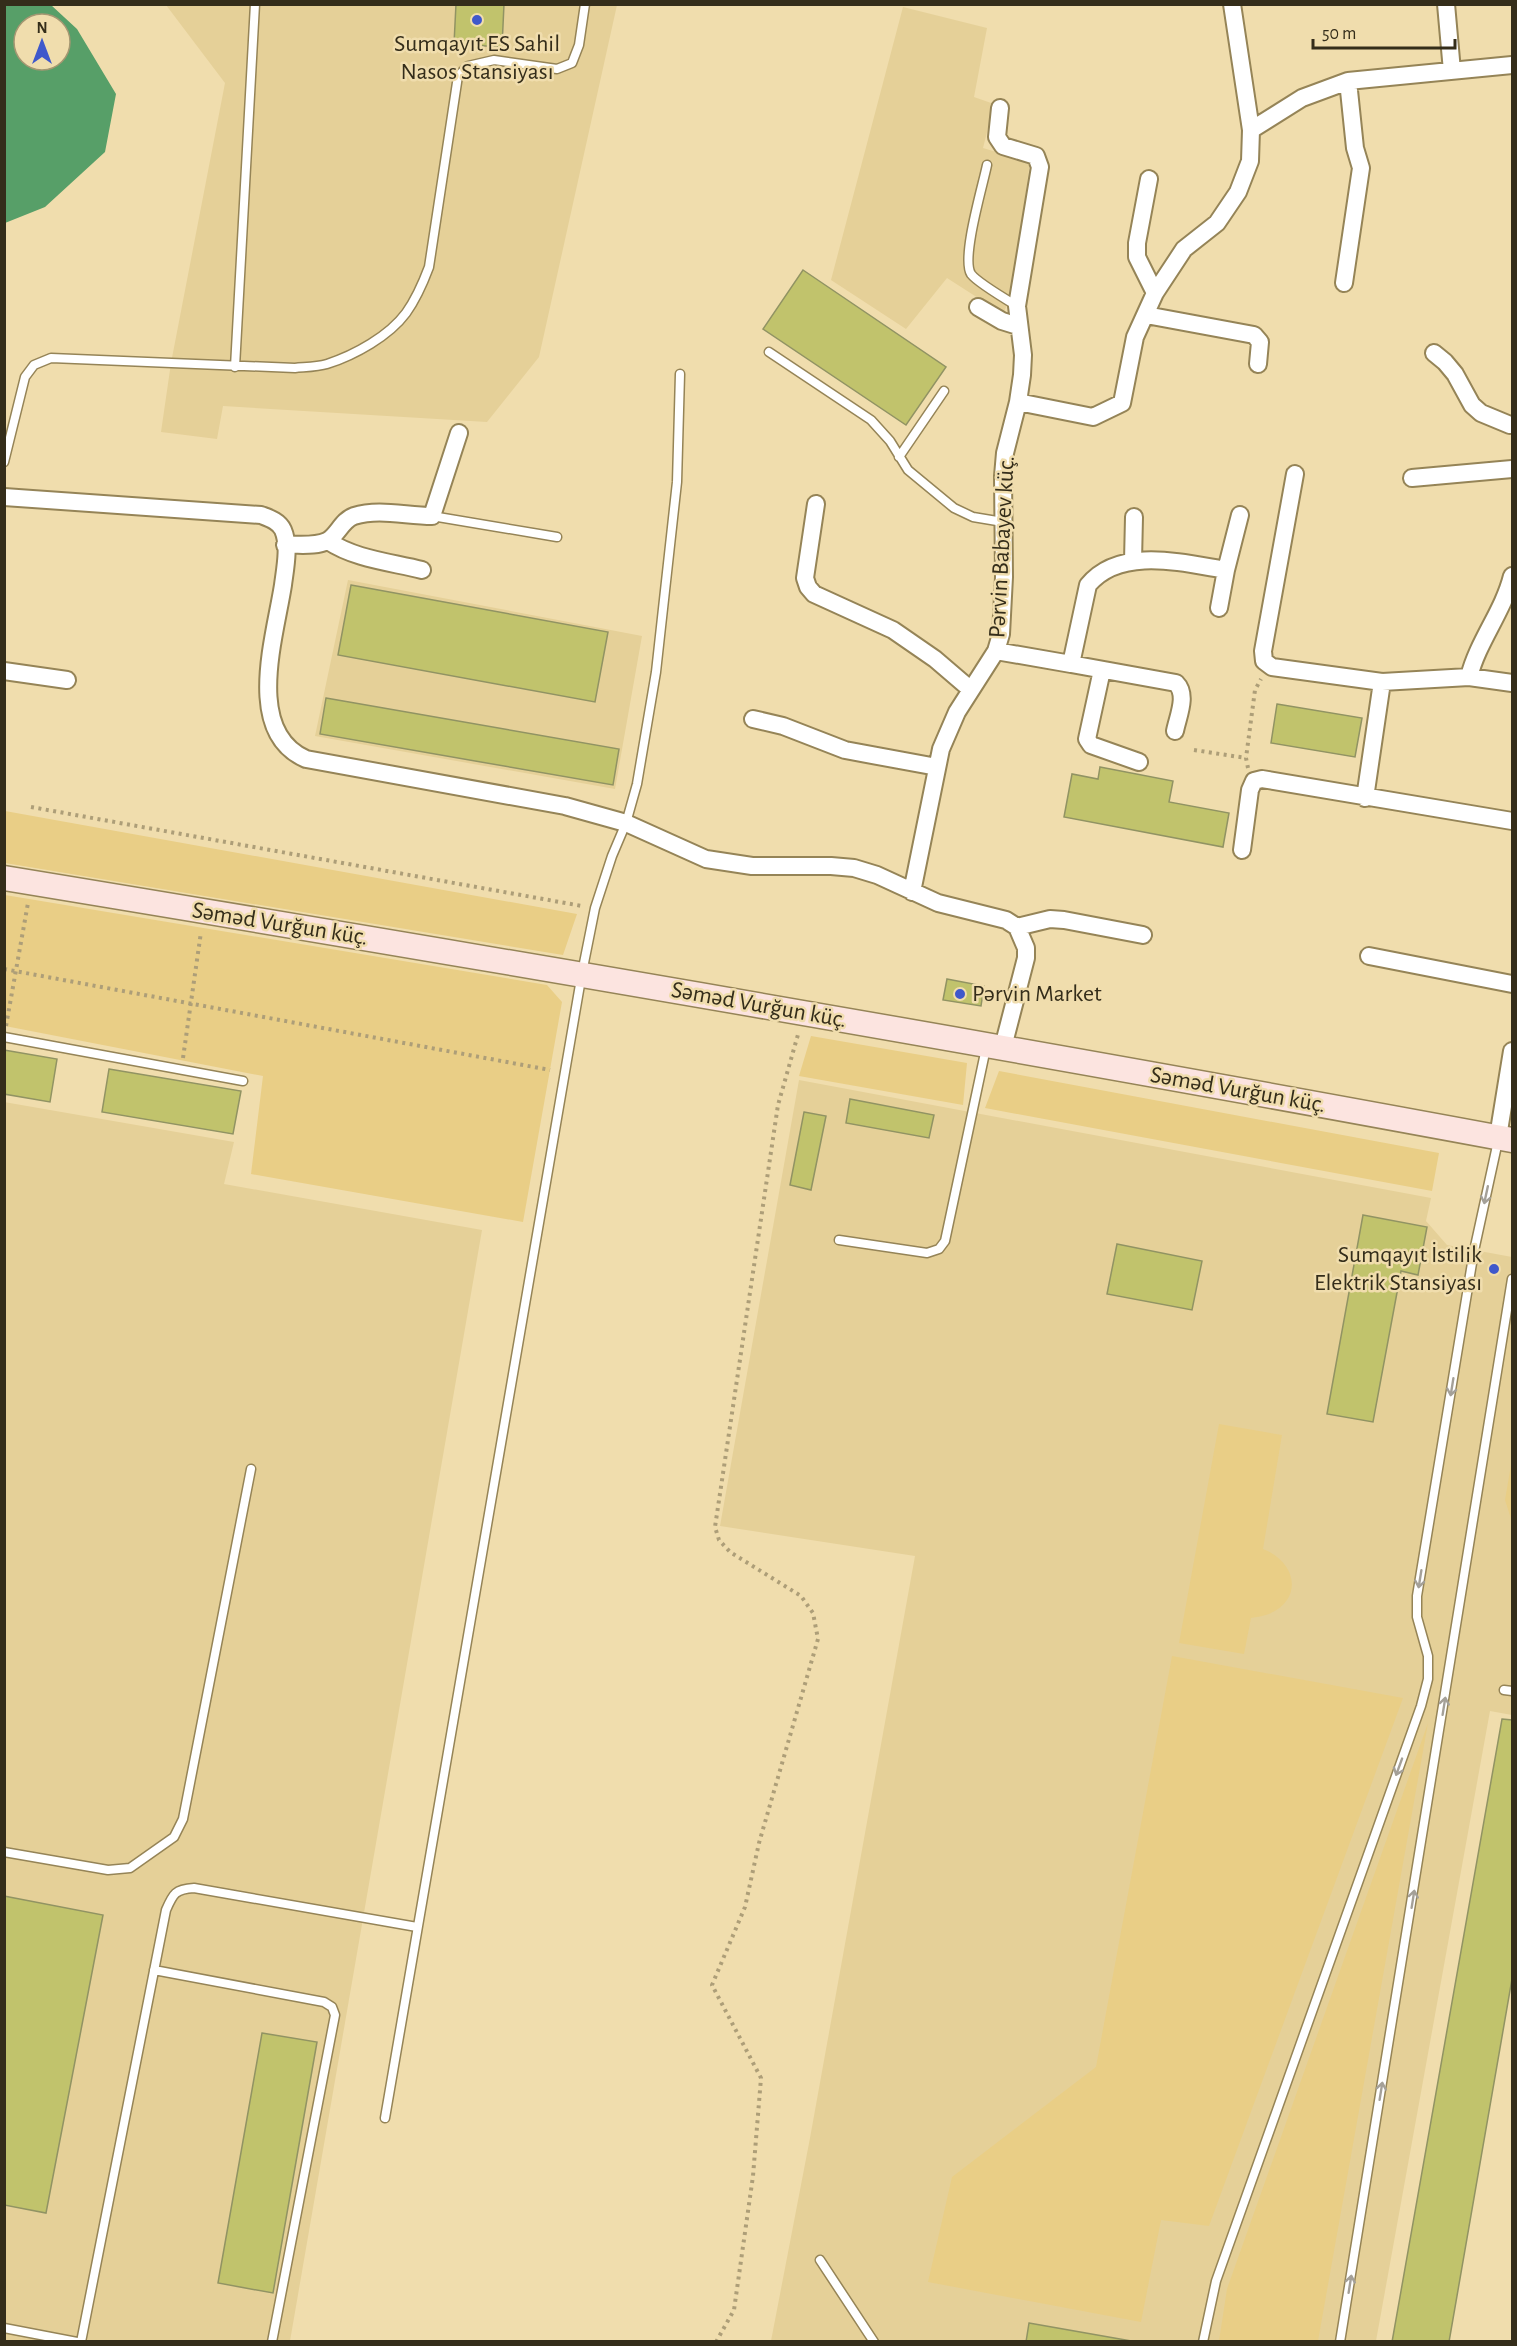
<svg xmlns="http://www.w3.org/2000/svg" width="1517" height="2346" viewBox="0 0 1517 2346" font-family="'Alegreya Sans',sans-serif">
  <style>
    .built { fill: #e5d098 }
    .green { fill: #e9ce86 }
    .water { fill: #579f68; fill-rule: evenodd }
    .building { fill: #c1c36c; stroke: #919363; stroke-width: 1.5 }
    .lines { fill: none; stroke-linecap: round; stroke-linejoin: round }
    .service-casing { stroke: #958457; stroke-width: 11 }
    .minor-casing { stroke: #958457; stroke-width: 20 }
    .secondary-casing { stroke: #958457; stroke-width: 27 }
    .path { stroke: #ad9e78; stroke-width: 4; stroke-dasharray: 3 4.5; stroke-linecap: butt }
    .service { stroke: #fff; stroke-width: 8 }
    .minor { stroke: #fff; stroke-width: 16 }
    .secondary { stroke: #fce4e0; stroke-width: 24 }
    .oneway { stroke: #a4a098 }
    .poi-dot { fill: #3f58cb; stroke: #f0ddad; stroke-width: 2 }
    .labels { text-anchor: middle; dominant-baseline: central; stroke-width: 5; stroke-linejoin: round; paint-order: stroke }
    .poi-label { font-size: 24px; fill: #342d1a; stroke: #f0ddad }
    .street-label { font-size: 24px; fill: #342d1a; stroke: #f0ddad }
  </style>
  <rect width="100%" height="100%" fill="#f0ddad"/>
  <!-- built -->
  <path class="built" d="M 166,5 L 617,5 L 539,357 L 487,422 L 223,406 L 217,439 L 161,432 L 171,363 L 225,83 Z
    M 903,7 L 987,28 L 974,97 L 994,104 L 983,148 L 1030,162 L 1012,294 L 1003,314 L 947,278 L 906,329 L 831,280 Z
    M 348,580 L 642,636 L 615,789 L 315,736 Z
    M 799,1080 L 1431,1198 L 1426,1221 L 1447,1245 L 1512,1257 L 1512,1715 L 1490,1711 L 1376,2341 L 771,2341 L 810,2138 L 915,1556 L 720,1526 Z
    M 4,1102 L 234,1142 L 224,1184 L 482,1230 L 290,2341 L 5,2341 Z"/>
  <!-- green -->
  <path class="green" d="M 4,811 L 5,811 L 577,914 L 563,955 L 5,863 Z
    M 5,895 L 547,985 L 562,1002 L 523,1222 L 251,1174 L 263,1076 L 5,1026 Z
    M 811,1036 L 967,1063 L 963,1105 L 799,1076 Z
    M 999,1071 L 1439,1153 L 1432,1191 L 985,1108 Z
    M 1219,1424 L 1282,1435 L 1263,1549 C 1295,1561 1305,1598 1269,1614 C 1264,1616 1256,1617 1251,1618 L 1244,1654 L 1179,1643 Z
    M 1512,1459 L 1512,1522 L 1505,1500 Z
    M 1172,1656 L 1403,1698 L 1209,2226 L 1161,2220 L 1141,2322 L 928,2282 L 952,2177 L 1096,2067 Z
    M 1428,1723 L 1318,2341 L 1219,2341 L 1227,2289 Z"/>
  <!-- water -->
  <path class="water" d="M 4,5 L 51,5 L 77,29 L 116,94 L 105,152 L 45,207 L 5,223 ZM 24,24 L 60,24 L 60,60 L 24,60 Z"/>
  <!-- building -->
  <path class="building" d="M 456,4 L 504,4 L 502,47 L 454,44 Z
    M 803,270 L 946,367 L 906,425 L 763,329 Z
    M 351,585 L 608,632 L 595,702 L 338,655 Z
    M 326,698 L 619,749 L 613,785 L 320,734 Z
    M 1277,704 L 1362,718 L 1355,757 L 1271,743 Z
    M 1100,767 L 1173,781 L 1169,802 L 1229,813 L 1223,847 L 1064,817 L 1072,774 L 1098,779 Z
    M 947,979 L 984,986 L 981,1006 L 943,1000 Z
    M 4,1050 L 57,1059 L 50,1102 L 4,1094 Z
    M 109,1069 L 241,1091 L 233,1134 L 102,1112 Z
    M 850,1099 L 934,1115 L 929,1138 L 846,1123 Z
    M 804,1112 L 826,1116 L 811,1190 L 790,1185 Z
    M 1363,1215 L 1427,1227 L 1418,1275 L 1401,1271 L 1373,1422 L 1327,1414 Z
    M 1117,1244 L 1202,1261 L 1192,1310 L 1107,1294 Z
    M 1502,1719 L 1512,1720 L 1512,1979 L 1449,2342 L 1392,2342 Z
    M 4,1896 L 103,1915 L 46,2213 L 4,2205 Z
    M 262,2033 L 317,2042 L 273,2293 L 218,2283 Z
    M 1029,2323 L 1137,2342 L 1026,2342 Z"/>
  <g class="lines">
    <!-- service casing -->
    <g class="service-casing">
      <path id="service" d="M 987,165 C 983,185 961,258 971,274 C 977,282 1007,300 1017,306
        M 769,352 L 871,420 L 890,441 L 908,470 L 954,508 L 973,517 L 1003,522
        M 235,367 L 255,4
        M 899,457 L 944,391
        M 4,462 L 25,377 L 34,365 L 51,358 L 295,368 C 305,367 317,367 327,364 C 355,355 389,336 406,313 C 416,299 423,283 429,267 L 458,76 L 468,66 L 494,60 L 557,69 L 572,63 L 579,45 L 585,4
        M 432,516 L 557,537
        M 4,1037 L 243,1081
        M 839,1240 L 927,1253 L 939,1249 L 945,1241 L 986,1048
        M 1504,1690 L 1512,1691
        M 4,1852 L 108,1870 L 130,1868 L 174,1837 L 183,1819 L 251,1469
        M 154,1970 L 324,2002 L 332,2007 L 335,2015 L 272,2342
        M 385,2118 L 582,973 L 595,908 L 612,856 L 626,823 L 637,784 L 656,672 L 677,482 L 680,374
        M 820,2260 L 874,2342
        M 4,2328 L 77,2342
        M 81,2342 L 166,1910 C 173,1894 175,1889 194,1888 L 417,1927
        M 1203,2342 L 1216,2281 L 1421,1706 L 1428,1679 L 1428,1656 L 1417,1617 L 1417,1596 L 1474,1251 L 1498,1141
        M 1340,2342 L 1512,1279"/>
    </g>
    <!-- minor casing -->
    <g class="minor-casing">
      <path id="minor" d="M 1446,4 L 1452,71
        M 1251,130 L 1302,98 L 1348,81 L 1512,65
        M 1344,283 L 1361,168 L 1355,148 L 1348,81
        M 1155,293 L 1184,249 L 1217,223 L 1238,192 L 1250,161 L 1251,130 L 1232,4
        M 978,307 L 1002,321 L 1018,326
        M 1146,315 L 1254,335 L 1260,342 L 1258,364
        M 1434,353 L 1445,362 L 1455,374 L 1472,405 L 1481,413 L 1510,425
        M 1018,402 L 1093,417 L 1122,403 L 1135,337 L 1155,293 L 1137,257 L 1137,243 L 1149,179
        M 1295,474 L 1263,651 L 1264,661 L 1272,667 L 1382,682 L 1469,677
        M 1412,478 L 1512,469
        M 4,497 L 261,515 C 269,518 279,521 283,530 C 290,546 285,569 283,585 C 275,637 244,732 306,759 L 565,806 L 626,823 L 706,859 L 752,866 L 831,866 L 854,868 L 877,875 L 938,903 L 1006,920 L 1017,927 L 1026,948 L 1026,958 L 1003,1047
        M 816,504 L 805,578 L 808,587 L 814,594 L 893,630 L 935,659 L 970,689
        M 328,541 C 355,559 390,562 422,570
        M 285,545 C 298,544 315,547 327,541 C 337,536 342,520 354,516 C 379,508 406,516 432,516 L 459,433
        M 1133,561 L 1134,517
        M 1512,576 C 1503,612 1478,641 1469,677 L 1512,683
        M 1219,608 L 1226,570
        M 996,651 L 1071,664 L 1088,585 C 1120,546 1183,563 1226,570 L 1240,515
        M 1071,664 L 1176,683 C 1188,695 1178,716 1175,731
        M 1102,670 L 1087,739 L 1091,745 L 1139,762
        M 4,671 L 67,680
        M 753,719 L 783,726 L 845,750 L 937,767
        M 1365,798 L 1382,682
        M 1242,850 L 1250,790 L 1254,781 L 1262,779 L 1512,821
        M 912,892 L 941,749 L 957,712 L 996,651 L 1001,634 L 1004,577 L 1003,476 L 1005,453 L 1018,402 L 1022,375 L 1023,355 L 1017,306 L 1040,167 L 1036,156 L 1003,146 L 997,137 L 1000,108
        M 1017,927 L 1050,919 L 1064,920 L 1143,935
        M 1369,956 L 1512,984
        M 1498,1137 L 1512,1051"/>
    </g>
    <!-- secondary casing -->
    <g class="secondary-casing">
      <path id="secondary" d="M 4,878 C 508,961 1011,1047 1512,1140"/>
    </g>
    <!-- path -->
    <path class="path" d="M 1194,750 L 1246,758
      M 1248,768 L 1246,758 L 1255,690 L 1261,679
      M 31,807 L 582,906
      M 4,969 L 550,1070
      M 6,1026 L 28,903
      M 183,1058 L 201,932
      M 716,2342 L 734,2310 L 753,2176 L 761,2078 L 712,1985 L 745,1907 L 759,1843 L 818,1639 L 813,1613 L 801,1596 L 730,1552 L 719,1540 L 715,1527 L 778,1105 L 799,1031"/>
    <!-- service -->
    <use href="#service" class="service"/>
    <!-- minor -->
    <use href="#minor" class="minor"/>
    <!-- secondary -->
    <use href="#secondary" class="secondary"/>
  </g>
  <!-- one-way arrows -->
  <defs><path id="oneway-shaft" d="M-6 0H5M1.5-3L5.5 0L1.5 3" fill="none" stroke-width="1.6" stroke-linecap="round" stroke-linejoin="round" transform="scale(1.5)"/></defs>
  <g class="oneway">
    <use href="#oneway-shaft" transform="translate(1486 1195) rotate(102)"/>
    <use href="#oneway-shaft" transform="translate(1452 1387) rotate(99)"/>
    <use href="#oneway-shaft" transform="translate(1420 1579) rotate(99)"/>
    <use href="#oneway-shaft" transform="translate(1444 1706) rotate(-81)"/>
    <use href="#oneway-shaft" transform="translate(1399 1767) rotate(110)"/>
    <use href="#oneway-shaft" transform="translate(1413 1899) rotate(-81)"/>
    <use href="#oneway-shaft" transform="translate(1381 2091) rotate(-81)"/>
    <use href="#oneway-shaft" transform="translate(1350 2284) rotate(-81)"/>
  </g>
  <!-- markers -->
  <g class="poi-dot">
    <circle cx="477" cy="20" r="6"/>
    <circle cx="960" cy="994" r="6"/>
    <circle cx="1494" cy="1269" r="6"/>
  </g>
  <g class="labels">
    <!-- poi labels -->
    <g class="poi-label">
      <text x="477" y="44">Sumqayıt ES Sahil<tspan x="477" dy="28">Nasos Stansiyası</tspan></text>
      <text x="972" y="994" text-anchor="start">Pərvin Market</text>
      <text x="1482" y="1255" text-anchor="end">Sumqayıt İstilik<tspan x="1482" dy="28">Elektrik Stansiyası</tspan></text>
    </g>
    <!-- street labels -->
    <g class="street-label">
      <text transform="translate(1002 547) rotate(-87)">Pərvin Babayev küç.</text>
      <text transform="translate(280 924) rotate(9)">Səməd Vurğun küç.</text>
      <text transform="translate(759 1005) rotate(10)">Səməd Vurğun küç.</text>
      <text transform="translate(1238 1090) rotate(10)">Səməd Vurğun küç.</text>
    </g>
  </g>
  <!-- border -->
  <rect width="1517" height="2346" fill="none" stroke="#342d1a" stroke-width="12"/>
  <!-- north arrow -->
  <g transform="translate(42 42)"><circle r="28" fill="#f0ddad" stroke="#a59772" stroke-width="1.5"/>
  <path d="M0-4.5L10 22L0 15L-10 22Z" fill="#3f58cb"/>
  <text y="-9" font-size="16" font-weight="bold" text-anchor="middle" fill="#342d1a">N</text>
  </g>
  <!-- scale -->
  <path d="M1313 39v9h142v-9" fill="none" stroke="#342d1a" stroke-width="3"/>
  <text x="1322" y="39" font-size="18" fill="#342d1a" stroke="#f0ddad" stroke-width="4.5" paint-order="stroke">50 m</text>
</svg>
